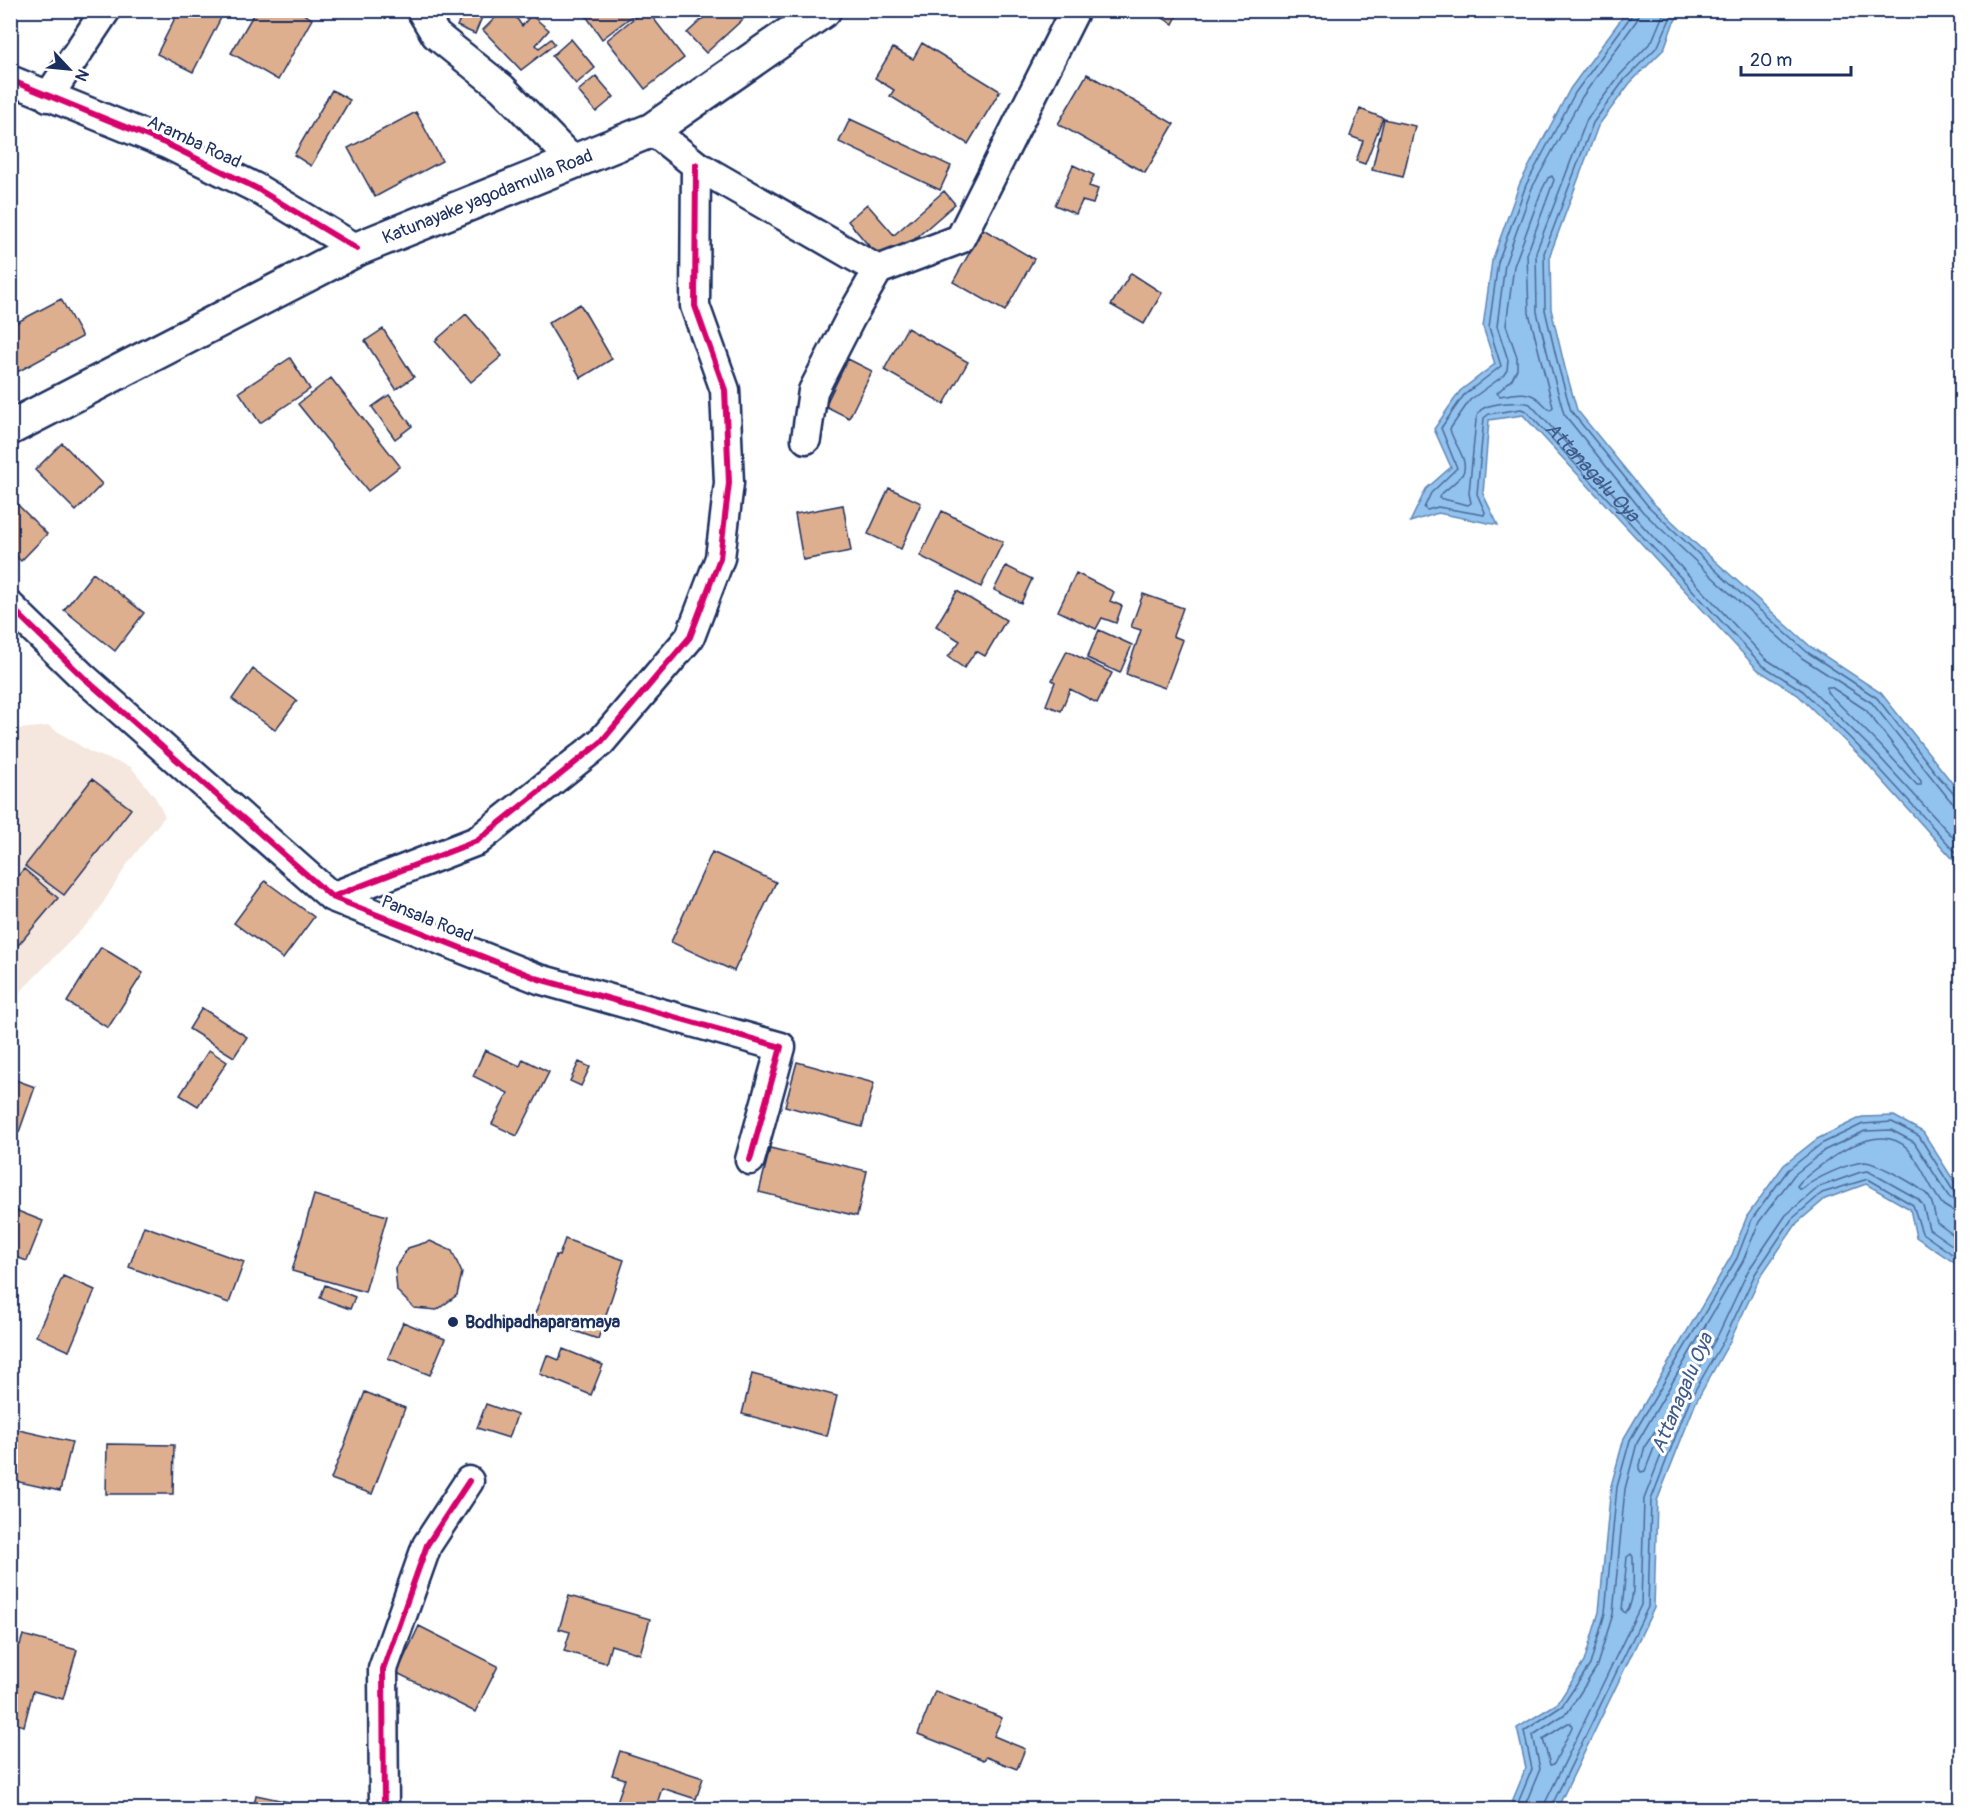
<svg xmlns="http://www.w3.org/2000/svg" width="1972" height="1820" viewBox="0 0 1972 1820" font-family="Pangolin,sans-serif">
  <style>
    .built { fill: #f5e7dd }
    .water { fill: #92c2ee; stroke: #6287b4; stroke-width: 1.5 }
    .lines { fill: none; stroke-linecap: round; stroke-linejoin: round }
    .shore { stroke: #4b6a98; stroke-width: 1.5 }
    .building { fill: #deaf8f; stroke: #1b2f5e; stroke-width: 1.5 }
    .street-casing { stroke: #1b2f5e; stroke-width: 33 }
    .secondary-casing { stroke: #1b2f5e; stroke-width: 38 }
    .street { stroke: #fff; stroke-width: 28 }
    .secondary { stroke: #fff; stroke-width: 33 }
    .cycleway-casing { stroke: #fff; stroke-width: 10 }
    .cycleway { stroke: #d6006c; stroke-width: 6 }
    .poi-dot { fill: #1b2f5e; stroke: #fff; stroke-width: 2 }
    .labels { text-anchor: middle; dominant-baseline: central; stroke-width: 6; stroke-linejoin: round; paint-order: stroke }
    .street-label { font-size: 18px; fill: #1b2f5e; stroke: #fff }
    .poi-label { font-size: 18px; font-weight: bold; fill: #1b2f5e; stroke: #fff; text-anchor: start }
    .water-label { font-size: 20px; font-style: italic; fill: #3f5b89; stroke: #fff }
  </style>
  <rect width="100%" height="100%" fill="#fff"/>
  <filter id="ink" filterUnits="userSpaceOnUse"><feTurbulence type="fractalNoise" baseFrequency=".0167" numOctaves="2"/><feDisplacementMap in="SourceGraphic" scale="12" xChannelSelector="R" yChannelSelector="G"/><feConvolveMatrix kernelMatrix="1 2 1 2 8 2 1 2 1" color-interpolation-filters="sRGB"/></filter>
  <g filter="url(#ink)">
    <!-- built -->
    <path class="built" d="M 11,725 L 19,729 L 49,726 L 90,752 L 131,767 L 155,797 L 165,816 L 128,863 L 95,916 L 11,1001 Z"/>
    <!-- water -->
    <path class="water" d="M 1627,11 L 1681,11 L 1673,24 L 1664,49 L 1630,83 L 1598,126 L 1550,255 L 1551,309 L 1565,368 L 1577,410 L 1652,502 L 1696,544 L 1811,647 L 1881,693 L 1961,794 L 1961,868 L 1864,760 L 1798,695 L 1758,670 L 1523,415 L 1489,420 L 1483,494 L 1498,525 L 1438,513 L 1410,522 L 1426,489 L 1451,467 L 1434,429 L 1460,391 L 1495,364 L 1483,327 L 1492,261 L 1520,183 L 1570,89 Z
      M 1894,1116 L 1923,1132 L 1961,1192 L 1961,1267 L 1916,1237 L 1910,1209 L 1866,1184 L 1825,1199 L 1797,1223 L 1760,1277 L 1730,1341 L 1696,1402 L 1657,1501 L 1654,1608 L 1557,1809 L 1509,1809 L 1526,1768 L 1517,1728 L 1558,1703 L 1584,1662 L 1599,1612 L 1611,1486 L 1624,1438 L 1732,1255 L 1747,1216 L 1784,1165 L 1817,1139 L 1862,1117 Z"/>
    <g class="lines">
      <!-- shore -->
      <g class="shore">
        <path d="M 1632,10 L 1631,16 L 1575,93 L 1526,185 L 1498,262 L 1489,327 L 1501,366 L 1464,395 L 1441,428 L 1457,468 L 1431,493 L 1424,508 L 1427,510 L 1438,507 L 1484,515 L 1485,512 L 1477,494 L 1484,418 L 1489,414 L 1521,409 L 1526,411 L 1762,665 L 1803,691 L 1868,756 L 1962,859"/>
        <path id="s1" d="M 1639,10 L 1637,20 L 1582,97 L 1532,188 L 1505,264 L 1497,326 L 1508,360 L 1507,370 L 1503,376 L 1470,400 L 1450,429 C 1452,442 1471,461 1462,475 C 1456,482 1447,489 1440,495 L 1439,498 L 1468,505 L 1471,503 L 1469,493 L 1476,420 C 1477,415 1479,410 1484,408 C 1493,403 1521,401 1530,404 L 1766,659 L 1808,686 L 1874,751 L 1962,847"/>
        <path d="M 1665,10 L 1652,41 L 1620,75 L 1587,119 L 1536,252 L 1537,312 L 1552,371 L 1564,414 L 1643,512 L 1723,587 L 1802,658 L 1872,703 L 1949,799 L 1954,803 L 1962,804"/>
        <path d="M 1674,10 L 1658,46 L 1625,79 L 1593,123 L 1544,253 L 1545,310 L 1559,369 L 1571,411 L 1648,506 L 1728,582 L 1807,652 L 1877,698 L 1938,776 L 1955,795 L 1962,797"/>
        <path d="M 1552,176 L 1554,180 L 1527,254 L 1529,313 L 1553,407 L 1550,410 C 1546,407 1543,403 1539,400 C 1528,389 1513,394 1500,396 L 1497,393 L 1512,379 L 1517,369 L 1517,357 L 1506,325 L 1514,266 L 1541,192 L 1548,178 Z"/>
        <path d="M 1827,687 L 1831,687 L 1866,710 L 1921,781 L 1921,785 L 1917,785 L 1880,745 L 1827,692 Z"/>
        <path d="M 1962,1211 L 1951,1210 L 1943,1205 C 1930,1189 1921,1163 1908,1149 C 1878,1118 1825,1161 1801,1181 L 1797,1186 L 1799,1189 L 1801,1189 C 1815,1179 1847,1163 1864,1162 C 1876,1162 1922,1187 1929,1197 C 1934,1204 1934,1215 1937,1223 L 1962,1241"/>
        <path d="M 1655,1431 L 1658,1432 L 1659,1435 L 1645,1471 L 1641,1472 L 1639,1469 L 1645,1446 Z"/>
        <path d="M 1631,1554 L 1633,1557 C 1633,1572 1636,1604 1625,1613 L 1622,1610 L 1627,1557 Z"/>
        <path d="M 1568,1723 L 1571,1723 L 1572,1727 L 1554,1764 L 1550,1765 L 1543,1739 Z"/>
        <path d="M 1515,1810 L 1532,1769 L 1524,1731 L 1562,1706 L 1590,1665 L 1605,1613 L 1617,1487 L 1630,1440 L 1737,1258 L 1752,1219 L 1788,1170 L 1821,1144 L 1863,1124 L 1892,1122 L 1919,1136 L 1954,1192 L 1962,1195"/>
        <path d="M 1523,1810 L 1540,1769 L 1533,1735 L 1568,1712 L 1596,1668 L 1613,1614 L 1625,1489 L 1637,1443 L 1743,1261 L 1759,1222 L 1794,1175 L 1825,1150 L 1865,1131 L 1891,1130 L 1914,1142 L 1949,1197 L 1955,1201 L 1962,1202"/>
        <path d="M 1544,1810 L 1546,1801 L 1641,1605 L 1644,1499 L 1684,1396 L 1718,1335 L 1748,1271 L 1786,1215 L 1819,1187 L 1861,1172 L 1868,1171 L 1918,1199 L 1923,1205 L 1929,1229 L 1962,1252"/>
        <path d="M 1552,1810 L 1552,1805 L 1648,1607 L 1651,1500 L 1690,1399 L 1725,1338 L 1755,1274 L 1792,1219 L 1822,1193 L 1868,1179 L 1913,1205 L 1922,1233 L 1962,1261"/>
      </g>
    </g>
    <!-- building -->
    <path class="building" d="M 179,10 L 225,10 L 193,72 L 157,54 Z
      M 256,10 L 297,10 L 312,19 L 278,80 L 231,53 Z
      M 464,10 L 485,10 L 475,34 L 457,26 Z
      M 503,10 L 511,10 L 522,26 L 531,15 L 549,30 L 536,45 L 539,48 L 551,39 L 555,44 L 521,70 L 483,30 Z
      M 582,10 L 640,10 L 602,39 Z
      M 644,10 L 647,10 L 684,58 L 645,89 L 607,40 Z
      M 712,10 L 753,10 L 706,53 L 687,33 Z
      M 1149,10 L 1180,10 L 1173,24 Z
      M 571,39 L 595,68 L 576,84 L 552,56 Z
      M 922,43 L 1000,91 L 968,144 L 890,96 L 894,90 L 875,78 L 893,48 L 913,59 Z
      M 1087,74 L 1174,124 L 1145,173 L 1058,124 Z
      M 596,76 L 614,97 L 596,112 L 578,91 Z
      M 332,90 L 350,100 L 311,166 L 294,155 Z
      M 1360,109 L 1383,118 L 1365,164 L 1356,161 L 1363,141 L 1350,136 Z
      M 416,112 L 442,161 L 375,197 L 348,148 Z
      M 850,119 L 951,166 L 940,190 L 839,142 Z
      M 1384,119 L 1415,126 L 1403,177 L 1372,170 Z
      M 1073,165 L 1094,175 L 1089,186 L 1098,189 L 1093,204 L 1082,201 L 1076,214 L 1055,205 Z
      M 944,191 L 955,204 L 885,265 L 848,221 L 867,204 L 894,235 Z
      M 983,229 L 1034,259 L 1005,311 L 953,282 Z
      M 1131,273 L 1162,293 L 1144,324 L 1111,305 Z
      M 61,299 L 82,337 L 10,376 L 10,326 Z
      M 580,304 L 612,359 L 581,378 L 548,323 Z
      M 466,314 L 502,356 L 471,382 L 435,341 Z
      M 907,328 L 968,362 L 944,404 L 884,370 Z
      M 383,329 L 414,377 L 396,389 L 365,341 Z
      M 290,358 L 310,389 L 260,423 L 239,392 Z
      M 848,359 L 872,371 L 849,418 L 825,406 Z
      M 331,378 L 400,466 L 368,491 L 298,404 Z
      M 389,395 L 412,426 L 395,439 L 372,407 Z
      M 62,443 L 102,484 L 76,511 L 35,470 Z
      M 889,488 L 921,503 L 901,549 L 868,534 Z
      M 15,502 L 47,534 L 21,561 L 10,551 L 10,507 Z
      M 843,505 L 851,551 L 803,560 L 795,514 Z
      M 942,511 L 1003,542 L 981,587 L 920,556 Z
      M 1006,566 L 1032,579 L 1021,603 L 994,590 Z
      M 93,573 L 144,613 L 115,651 L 64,610 Z
      M 1076,573 L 1114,592 L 1110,601 L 1122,606 L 1116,623 L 1102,618 L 1096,629 L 1058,611 Z
      M 957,591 L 1006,620 L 985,656 L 976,651 L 964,668 L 948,657 L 960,641 L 936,626 Z
      M 1143,594 L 1183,608 L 1173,636 L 1183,640 L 1165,688 L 1126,674 L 1141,630 L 1131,627 Z
      M 1099,630 L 1132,645 L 1120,673 L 1087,658 Z
      M 1067,651 L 1112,673 L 1097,703 L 1070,689 L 1061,711 L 1046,705 L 1055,682 L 1052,680 Z
      M 253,669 L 297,701 L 275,730 L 232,699 Z
      M 92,779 L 131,809 L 64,895 L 25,866 Z
      M 712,852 L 776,882 L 734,971 L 671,942 Z
      M 24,869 L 58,898 L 10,955 L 10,885 Z
      M 265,881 L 314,917 L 283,959 L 234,923 Z
      M 101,947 L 143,973 L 108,1028 L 67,1002 Z
      M 202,1008 L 247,1037 L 234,1057 L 189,1029 Z
      M 209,1050 L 227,1062 L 198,1106 L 180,1095 Z
      M 485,1050 L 520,1066 L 523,1059 L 549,1072 L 517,1136 L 492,1124 L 508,1093 L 473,1076 Z
      M 579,1062 L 590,1067 L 581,1086 L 570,1081 Z
      M 797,1062 L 874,1083 L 862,1127 L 785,1106 Z
      M 10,1078 L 35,1087 L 19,1132 L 10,1129 Z
      M 770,1148 L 867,1171 L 857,1216 L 759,1192 Z
      M 314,1195 L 387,1216 L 365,1292 L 292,1271 Z
      M 10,1208 L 43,1221 L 27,1261 L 10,1255 Z
      M 144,1226 L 244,1262 L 229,1303 L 129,1267 Z
      M 565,1239 L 624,1260 L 598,1339 L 534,1317 L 556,1255 L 559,1256 Z
      M 430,1241 L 452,1251 L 462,1273 L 457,1295 L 437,1310 L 414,1308 L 397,1291 L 395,1268 L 408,1248 Z
      M 63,1276 L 95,1290 L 69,1351 L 36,1336 Z
      M 325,1285 L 355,1297 L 350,1309 L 320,1298 Z
      M 403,1322 L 445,1339 L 430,1375 L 388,1358 Z
      M 563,1349 L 603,1365 L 591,1395 L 540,1374 L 547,1355 L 559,1360 Z
      M 752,1374 L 837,1396 L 827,1436 L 742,1414 Z
      M 365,1392 L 405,1408 L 372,1494 L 331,1479 Z
      M 486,1404 L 517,1415 L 509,1438 L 477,1428 Z
      M 10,1428 L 72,1442 L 60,1491 L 10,1480 Z
      M 107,1444 L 174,1445 L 173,1494 L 106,1494 Z
      M 569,1596 L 650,1619 L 640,1654 L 611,1645 L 606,1663 L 564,1651 L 570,1632 L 559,1629 Z
      M 419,1626 L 498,1666 L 475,1712 L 397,1673 Z
      M 23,1635 L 77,1650 L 63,1699 L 33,1691 L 24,1726 L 10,1722 L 10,1642 L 20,1645 Z
      M 935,1691 L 1002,1718 L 994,1736 L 1025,1749 L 1017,1769 L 986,1757 L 984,1760 L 918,1734 Z
      M 620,1751 L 703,1778 L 696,1799 L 662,1788 L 655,1810 L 614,1810 L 625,1779 L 612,1775 Z
      M 256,1795 L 308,1806 L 307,1810 L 253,1810 Z"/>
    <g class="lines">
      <!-- street casing -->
      <g class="street-casing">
        <path id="street" d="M 421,10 L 436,35 L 502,88 L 573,161
          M 10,80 L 167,144 L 256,188 L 357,249
          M 48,97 L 106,10
          M 652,130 L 696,165 L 878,270 L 960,239 L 1075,10
          M 806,439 L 813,391 L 851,317 L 878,270
          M 10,606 L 83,677 L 332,897 L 539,979 L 781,1047 L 750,1160
          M 332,897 L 477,841 L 601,742 L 690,637 L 720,558 L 729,483 L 725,390 L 695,306 L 696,165
          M 384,1810 L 383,1669 L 427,1545 L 469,1481"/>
      </g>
      <!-- secondary casing -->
      <g class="secondary-casing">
        <g id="secondary">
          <path id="s2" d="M 10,428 L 357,249 L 652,130 L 824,10"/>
        </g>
      </g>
      <!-- street -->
      <use href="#street" class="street"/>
      <!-- secondary -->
      <use href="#secondary" class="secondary"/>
      <!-- cycleway casing -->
      <g class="cycleway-casing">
        <path id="cycleway" d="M 10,80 L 167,144 L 256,188 L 357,249
          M 10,606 L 83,677 L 332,897 L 539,979 L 781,1047 L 750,1160
          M 332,897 L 477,841 L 601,742 L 690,637 L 720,558 L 729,483 L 725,390 L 695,306 L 696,165
          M 384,1810 L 383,1669 L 427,1545 L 469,1481"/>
      </g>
      <!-- cycleway -->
      <use href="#cycleway" class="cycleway"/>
    </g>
  </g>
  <!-- markers -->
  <circle class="poi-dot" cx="453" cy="1322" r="6"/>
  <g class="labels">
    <!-- street labels -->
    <g class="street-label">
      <text transform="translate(194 142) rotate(25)">Aramba Road</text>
      <text stroke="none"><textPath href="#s2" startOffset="531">Katunayake yagodamulla Road</textPath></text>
      <text transform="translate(427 919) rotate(22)">Pansala Road</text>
    </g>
    <!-- poi labels -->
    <g class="poi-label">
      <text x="465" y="1322">Bodhipadhaparamaya</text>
    </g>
    <!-- water labels -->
    <g class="water-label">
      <text stroke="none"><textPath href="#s1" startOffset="834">Attanagalu Oya</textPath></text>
      <text transform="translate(1682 1393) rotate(-67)">Attanagalu Oya</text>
    </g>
  </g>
  <!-- margin -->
  <rect width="1972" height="1820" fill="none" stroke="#fff" stroke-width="36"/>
  <rect x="18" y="18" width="1936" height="1784" fill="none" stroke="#1b2f5e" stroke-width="2" filter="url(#ink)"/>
  <!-- north arrow -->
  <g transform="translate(69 69) rotate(116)" stroke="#ffffff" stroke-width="4.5" paint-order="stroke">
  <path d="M0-4.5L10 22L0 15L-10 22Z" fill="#1b2f5e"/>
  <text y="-9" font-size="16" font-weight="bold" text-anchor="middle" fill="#1b2f5e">N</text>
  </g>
  <!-- scale -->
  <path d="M1741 66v9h110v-9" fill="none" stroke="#1b2f5e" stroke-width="3"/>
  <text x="1750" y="66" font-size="18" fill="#1b2f5e" stroke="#ffffff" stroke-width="4.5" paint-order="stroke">20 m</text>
</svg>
